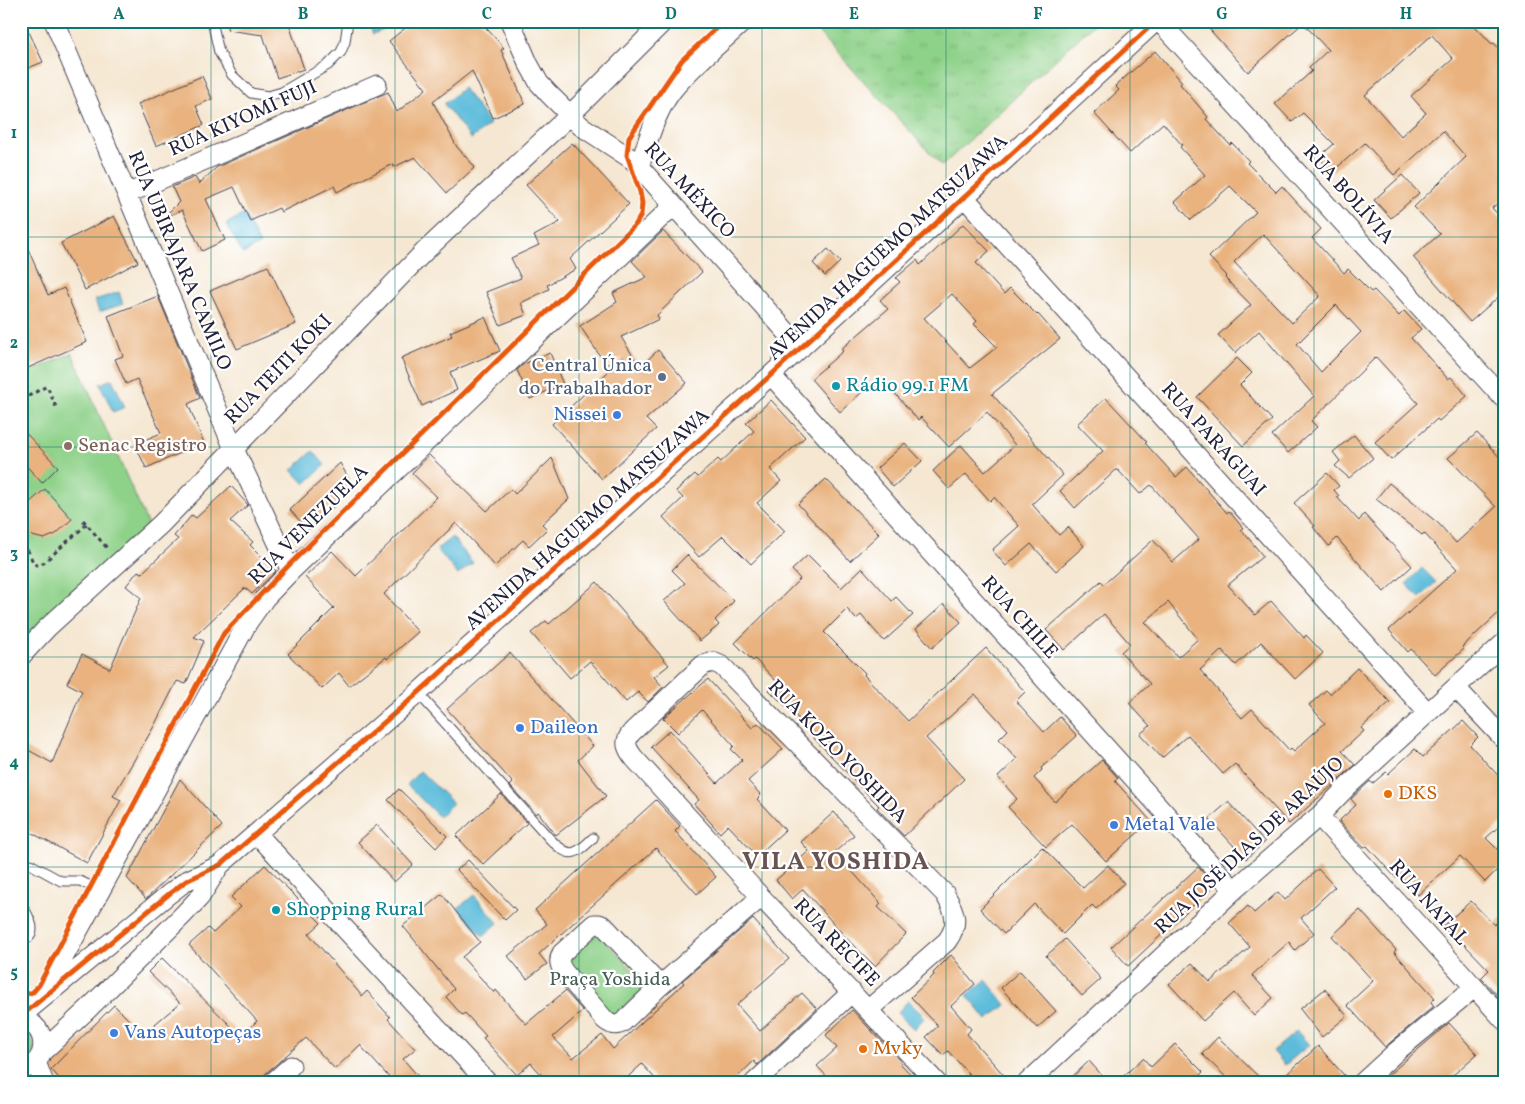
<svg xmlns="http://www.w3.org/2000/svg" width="1525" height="1104" viewBox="0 0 1525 1104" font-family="Vollkorn,serif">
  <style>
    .grass { fill: url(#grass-tufts); stroke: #587a62 }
    .park { fill: #8ed189; stroke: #587a62 }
    .water { fill: #5bbcda; stroke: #3e6f8a }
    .building { fill: #e9b27e; fill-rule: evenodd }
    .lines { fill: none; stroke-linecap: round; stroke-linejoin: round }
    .lane-casing { stroke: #424052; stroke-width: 11 }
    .street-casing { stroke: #424052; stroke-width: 21 }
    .path { stroke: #424052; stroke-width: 3; stroke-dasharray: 4 4; stroke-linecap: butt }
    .lane { stroke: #fff; stroke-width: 9 }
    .street { stroke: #fff; stroke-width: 19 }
    .cycleway-casing { stroke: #fff; stroke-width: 8 }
    .cycleway { stroke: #e8590c; stroke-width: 5 }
    .grid { fill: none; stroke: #0f766e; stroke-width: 1; stroke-opacity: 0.55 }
    .service-dot { fill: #5c6f8a; stroke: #fff; stroke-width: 2 }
    .culture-dot { fill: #0f9aa8; stroke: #fff; stroke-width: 2 }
    .shop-dot { fill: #3f7fe0; stroke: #fff; stroke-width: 2 }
    .education-dot { fill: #8d6e63; stroke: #fff; stroke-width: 2 }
    .food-dot { fill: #e8710a; stroke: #fff; stroke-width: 2 }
    .labels { text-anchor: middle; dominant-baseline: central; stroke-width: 4.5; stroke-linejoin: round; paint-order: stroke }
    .street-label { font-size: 20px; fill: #22223b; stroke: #fff }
    .service-label { font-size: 20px; fill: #4e5e75; stroke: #fff; text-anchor: end }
    .culture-label { font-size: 20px; fill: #0d838f; stroke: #fff; text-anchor: start }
    .shop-label { font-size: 20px; fill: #366cbe; stroke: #fff; text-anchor: start }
    .education-label { font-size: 20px; fill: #785e54; stroke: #fff; text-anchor: start }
    .food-label { font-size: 20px; fill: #c56008; stroke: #fff; text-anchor: start }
    .park-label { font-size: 20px; fill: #485f56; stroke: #fff }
    .district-label { font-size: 25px; font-weight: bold; letter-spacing: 1px; fill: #685452; stroke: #fff }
    .neatline { fill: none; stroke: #0f766e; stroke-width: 2 }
    .grid-label { font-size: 16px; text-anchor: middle; font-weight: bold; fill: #0f766e }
  </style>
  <defs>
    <pattern id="grass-tufts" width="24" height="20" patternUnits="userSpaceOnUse" patternTransform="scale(1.25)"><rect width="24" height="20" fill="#8ed189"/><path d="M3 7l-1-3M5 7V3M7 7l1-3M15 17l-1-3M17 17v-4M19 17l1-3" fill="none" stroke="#7ab377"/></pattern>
  </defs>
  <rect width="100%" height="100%" fill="#fff"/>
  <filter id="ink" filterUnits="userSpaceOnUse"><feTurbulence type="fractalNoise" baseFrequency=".02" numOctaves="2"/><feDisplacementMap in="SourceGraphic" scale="10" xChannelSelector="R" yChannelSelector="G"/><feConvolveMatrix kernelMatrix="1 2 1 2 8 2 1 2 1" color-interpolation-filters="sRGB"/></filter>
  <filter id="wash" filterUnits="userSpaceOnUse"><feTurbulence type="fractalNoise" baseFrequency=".0096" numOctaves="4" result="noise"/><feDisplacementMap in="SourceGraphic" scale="20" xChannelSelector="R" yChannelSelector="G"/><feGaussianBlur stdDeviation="1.12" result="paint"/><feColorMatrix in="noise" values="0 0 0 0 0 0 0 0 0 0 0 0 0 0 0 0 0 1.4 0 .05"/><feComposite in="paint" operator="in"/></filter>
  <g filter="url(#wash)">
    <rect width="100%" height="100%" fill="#f5e7d1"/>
    <!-- grass -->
    <path class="grass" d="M 808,21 L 1097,21 L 942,166 Z"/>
    <!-- park -->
    <path class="park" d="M 72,353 L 149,527 L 21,643 L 21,376 Z
      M 598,933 L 650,988 L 620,1014 L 613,1017 L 571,973 L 568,959 Z
      M 21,1030 C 33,1034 34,1041 34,1052 L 21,1063 Z"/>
    <!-- water -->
    <path class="water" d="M 368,21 L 383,21 L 386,29 L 373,34 Z
      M 463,88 L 490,124 L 471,139 L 444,104 Z
      M 244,214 L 260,244 L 243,254 L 226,224 Z
      M 119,292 L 123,304 L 99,312 L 95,300 Z
      M 112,379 L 125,407 L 113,412 L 100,384 Z
      M 313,451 L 325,465 L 305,484 L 292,470 Z
      M 452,537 L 473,563 L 458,575 L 437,549 Z
      M 1422,568 L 1436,582 L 1420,598 L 1406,584 Z
      M 420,771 L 453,803 L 439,817 L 407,785 Z
      M 474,895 L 498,923 L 483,936 L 458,908 Z
      M 986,980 L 1006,1005 L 987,1020 L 967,995 Z
      M 908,1001 L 925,1017 L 914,1029 L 897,1013 Z
      M 1297,1031 L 1309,1045 L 1285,1065 L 1273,1051 Z"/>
    <g id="blocks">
      <!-- building -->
      <path class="building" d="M 21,21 L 24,21 L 43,62 L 21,71 Z
        M 228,21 L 288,21 L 304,69 L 277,78 L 263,35 L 227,30 Z
        M 414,21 L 480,21 L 504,48 L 501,50 L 525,104 L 493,118 L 472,71 L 433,102 L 457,147 L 475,167 L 447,193 L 415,157 L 394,167 L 393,164 L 337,192 L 334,186 L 281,212 L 279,208 L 250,221 L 234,187 L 206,199 L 225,240 L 202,251 L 182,210 L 168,216 L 167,214 L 179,202 L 172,187 L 195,177 L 199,184 L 217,167 L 388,92 L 397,112 L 426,89 L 389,41 Z
        M 1202,21 L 1470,21 L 1492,44 L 1494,43 L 1504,54 L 1504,198 L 1492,208 L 1504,221 L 1504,292 L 1470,322 L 1413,257 L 1440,234 L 1414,207 L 1466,157 L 1443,131 L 1394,175 L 1365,143 L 1332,172 L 1319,157 L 1334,144 L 1303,113 L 1292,122 L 1275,104 L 1312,71 L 1309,68 L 1328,50 L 1303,23 L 1248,72 ZM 1432,35 L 1453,59 L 1411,96 L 1426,113 L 1401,136 L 1365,95 Z
        M 1155,51 L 1182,82 L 1180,84 L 1208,117 L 1206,119 L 1230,145 L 1232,143 L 1249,161 L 1247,163 L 1276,192 L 1282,186 L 1321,229 L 1312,238 L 1344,273 L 1348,269 L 1371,292 L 1374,290 L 1399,316 L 1404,311 L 1421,329 L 1411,338 L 1448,379 L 1451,377 L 1467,396 L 1439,421 L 1437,419 L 1391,460 L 1375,442 L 1418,403 L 1376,357 L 1311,421 L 1317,427 L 1288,453 L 1272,435 L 1314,396 L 1259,331 L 1235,353 L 1218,335 L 1251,305 L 1225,278 L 1227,276 L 1209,257 L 1256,212 L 1230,186 L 1191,220 L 1175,202 L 1205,175 L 1180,147 L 1182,145 L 1163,123 L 1130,153 L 1094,113 L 1119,90 L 1115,86 ZM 1263,234 L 1320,296 L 1292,323 L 1234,262 ZM 1336,305 L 1361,332 L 1321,372 L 1297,344 Z
        M 202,76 L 212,99 L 196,106 L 204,125 L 156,146 L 138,104 Z
        M 572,143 L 629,204 L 570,259 L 576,269 L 547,285 L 549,289 L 521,303 L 526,315 L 500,325 L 486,292 L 521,278 L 511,258 L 539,245 L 534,236 L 560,222 L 526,185 Z
        M 1402,175 L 1419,193 L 1391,218 L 1374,200 Z
        M 114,216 L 138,262 L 85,290 L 61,243 Z
        M 963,224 L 989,251 L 976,263 L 1004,294 L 1010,288 L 1037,315 L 1038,314 L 1060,339 L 992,394 L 1063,475 L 1032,504 L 1059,535 L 1068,527 L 1084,546 L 1056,571 L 1031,544 L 1006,566 L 992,550 L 1019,526 L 994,497 L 990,501 L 966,474 L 949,489 L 933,471 L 961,445 L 985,472 L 1015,445 L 987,412 L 949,447 L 921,417 L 918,420 L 885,382 L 878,389 L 872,383 L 840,412 L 811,379 L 843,351 L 841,349 L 888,309 L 880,300 L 900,282 L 896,278 L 917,260 L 920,265 ZM 952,294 L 977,321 L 974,324 L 997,347 L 970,368 L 924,318 Z
        M 663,231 L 702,272 L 657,315 L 659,319 L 621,337 L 640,367 L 658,350 L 687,383 L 646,419 L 656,429 L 602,479 L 552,424 L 624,357 L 606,365 L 580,326 L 617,302 L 613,293 L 647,277 L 632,261 Z
        M 21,233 L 48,295 L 64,288 L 87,342 L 21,371 Z
        M 828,249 L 840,262 L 825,276 L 813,263 Z
        M 268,266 L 296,324 L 237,349 L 210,291 Z
        M 158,296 L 200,398 L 188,404 L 204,443 L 146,468 L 135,444 L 161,433 L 137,379 L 126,384 L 115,359 L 123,356 L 108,316 Z
        M 485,317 L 500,351 L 450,372 L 457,390 L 422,406 L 401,358 L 452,336 L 450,332 Z
        M 550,353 L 563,384 L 530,399 L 517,370 L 524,364 Z
        M 1237,358 L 1252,373 L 1240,385 L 1272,420 L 1243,446 L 1197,397 Z
        M 1106,398 L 1147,442 L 1145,443 L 1176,477 L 1187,467 L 1227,513 L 1229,511 L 1243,528 L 1241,529 L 1263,556 L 1228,585 L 1255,615 L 1271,601 L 1304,638 L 1306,635 L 1323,653 L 1295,679 L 1261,642 L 1236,665 L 1222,650 L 1200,670 L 1242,718 L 1252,709 L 1289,750 L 1291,748 L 1294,751 L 1325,723 L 1309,705 L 1326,690 L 1330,694 L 1357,668 L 1390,702 L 1361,728 L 1364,731 L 1342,751 L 1355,765 L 1289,824 L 1235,764 L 1223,774 L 1188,735 L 1162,758 L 1140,734 L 1150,726 L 1129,703 L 1150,684 L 1121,652 L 1130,644 L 1104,614 L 1064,650 L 1046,630 L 1101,581 L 1104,584 L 1153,540 L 1173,562 L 1199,539 L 1151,485 L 1140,494 L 1117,469 L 1075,508 L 1060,491 L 1103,451 L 1077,424 ZM 1168,602 L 1198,639 L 1178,657 L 1145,622 Z
        M 771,400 L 805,437 L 770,469 L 781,481 L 757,503 L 785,531 L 751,564 L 723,536 L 699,557 L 663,517 L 683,498 L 676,491 L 695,474 L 698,477 L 718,459 L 721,462 L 754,431 L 746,423 Z
        M 21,428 L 58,467 L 42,483 L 21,460 Z
        M 1477,433 L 1504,462 L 1504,608 L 1462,647 L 1464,649 L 1435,675 L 1411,649 L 1408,652 L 1389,630 L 1457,569 L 1424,533 L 1422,535 L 1376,499 L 1389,483 L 1439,524 L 1456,543 L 1496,507 L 1448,458 Z
        M 1354,435 L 1373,458 L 1349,478 L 1335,466 L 1340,461 L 1333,452 Z
        M 905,443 L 922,461 L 893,487 L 877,468 Z
        M 429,455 L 487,511 L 511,489 L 515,494 L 552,458 L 569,499 L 542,524 L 547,529 L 529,546 L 523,540 L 495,566 L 456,523 L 384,594 L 418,632 L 387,659 L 386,657 L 349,686 L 339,673 L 322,689 L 288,654 L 334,608 L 305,577 L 332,551 L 356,576 L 437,497 L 412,473 Z
        M 340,463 L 354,488 L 308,530 L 290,510 Z
        M 1327,473 L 1339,486 L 1334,490 L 1339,496 L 1337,497 L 1359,521 L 1364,514 L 1412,566 L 1384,592 L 1337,538 L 1329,546 L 1313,527 L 1315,526 L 1294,503 Z
        M 826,479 L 879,534 L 850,561 L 798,504 Z
        M 231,486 L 248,505 L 230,521 L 253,542 L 250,545 L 276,571 L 252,594 L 245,588 L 194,637 L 204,641 L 186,684 L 177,681 L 153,728 L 113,796 L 121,800 L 87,863 L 21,827 L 21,746 L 52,763 L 82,691 L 67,683 L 82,654 L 110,669 L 141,598 L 126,586 L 138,571 L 142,573 L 178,539 L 174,536 L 192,515 L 196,518 Z
        M 45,489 L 72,519 L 56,534 L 44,539 L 32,536 L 21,525 L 21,510 Z
        M 687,555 L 734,601 L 715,620 L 719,625 L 700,641 L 664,601 L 685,583 L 672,570 Z
        M 808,555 L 841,588 L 862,568 L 892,601 L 896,597 L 913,615 L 884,641 L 861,615 L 856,619 L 847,609 L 824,632 L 865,673 L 864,675 L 908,721 L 986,648 L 1025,692 L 1016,701 L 1044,732 L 1060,717 L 1077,736 L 1041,768 L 1042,770 L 1034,778 L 1055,802 L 1102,760 L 1118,778 L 1115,781 L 1151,821 L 1106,861 L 1072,824 L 1046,847 L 1008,807 L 1017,799 L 998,777 L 1017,759 L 999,739 L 1008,730 L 975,694 L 926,738 L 964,779 L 904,836 L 877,808 L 879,806 L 808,732 L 810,730 L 769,690 L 777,682 L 755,659 L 753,661 L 735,643 L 800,579 L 792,570 Z
        M 597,582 L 669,665 L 654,677 L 663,687 L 648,702 L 638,692 L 626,702 L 590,661 L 570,678 L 531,633 L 546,621 L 549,624 Z
        M 944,604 L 961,622 L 932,648 L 916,629 Z
        M 510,653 L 593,746 L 578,760 L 606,796 L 556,835 L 538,812 L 536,814 L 510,786 L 513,783 L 447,709 Z
        M 708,679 L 752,728 L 758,723 L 783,749 L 748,781 L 761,795 L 757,799 L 785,830 L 757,856 L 728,825 L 720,833 L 694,804 L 699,800 L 651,747 L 670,730 L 717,783 L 742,760 L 731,749 L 734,746 L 702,710 L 678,733 L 663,718 Z
        M 1463,721 L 1478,737 L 1470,745 L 1504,782 L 1504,822 L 1486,838 L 1504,856 L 1504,863 L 1485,882 L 1460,856 L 1418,895 L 1399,875 L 1396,878 L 1367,846 L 1364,848 L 1339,821 L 1356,805 L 1351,799 L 1370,781 L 1372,784 L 1386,772 L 1388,774 L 1415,749 L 1423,757 Z
        M 180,779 L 222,826 L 146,899 L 127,878 Z
        M 399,789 L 447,836 L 436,848 L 388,800 Z
        M 501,794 L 527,823 L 483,864 L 456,836 Z
        M 656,800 L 680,826 L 675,831 L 716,877 L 697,894 L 656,848 L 539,954 L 547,964 L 527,979 L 508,956 L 547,924 L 535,910 Z
        M 1228,802 L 1265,842 L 1246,859 L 1209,819 Z
        M 834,812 L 854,835 L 835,852 L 881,904 L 878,907 L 906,934 L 875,966 L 849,941 L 803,889 L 792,899 L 776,880 L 809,851 L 801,842 Z
        M 377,825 L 413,865 L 394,882 L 358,842 Z
        M 1042,847 L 1083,888 L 1108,865 L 1124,883 L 1096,909 L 1092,905 L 1063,934 L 1034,904 L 1004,934 L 980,909 Z
        M 468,860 L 516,910 L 505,920 L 457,870 Z
        M 265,865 L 321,923 L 309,934 L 362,996 L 367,991 L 390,1017 L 388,1019 L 415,1049 L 403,1059 L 424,1083 L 394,1083 L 360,1045 L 335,1069 L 306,1038 L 264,1075 L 258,1083 L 63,1083 L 51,1069 L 114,1005 L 143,1034 L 180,1003 L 148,972 L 162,958 L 241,1036 L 257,1021 L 189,945 L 208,928 L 213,933 L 241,907 L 231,897 Z
        M 1198,867 L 1215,885 L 1128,966 L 1111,947 Z
        M 1318,869 L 1335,887 L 1301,918 L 1314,933 L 1295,950 L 1289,942 L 1252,975 L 1273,998 L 1254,1016 L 1234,993 L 1203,1021 L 1169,984 L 1192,963 L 1210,982 L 1250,947 L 1229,923 L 1248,906 L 1254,913 L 1278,892 L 1285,900 Z
        M 442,894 L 480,942 L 462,957 L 494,993 L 496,990 L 526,1024 L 565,991 L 583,1011 L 553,1037 L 573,1058 L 602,1035 L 613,1049 L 684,983 L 682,981 L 753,919 L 789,959 L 737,1005 L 760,1031 L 802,993 L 817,1009 L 757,1065 L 754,1061 L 731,1083 L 659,1083 L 642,1064 L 621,1083 L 549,1083 L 531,1063 L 517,1075 L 483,1038 L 486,1036 L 465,1013 L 462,1015 L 446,997 L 454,989 L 403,926 Z
        M 1471,901 L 1494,925 L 1504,916 L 1504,1002 L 1481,978 L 1489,970 L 1462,942 L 1459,945 L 1443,926 Z
        M 1360,910 L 1396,950 L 1394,952 L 1435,998 L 1431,1002 L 1434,1006 L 1385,1047 L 1347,1005 L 1373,981 L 1332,936 Z
        M 1065,939 L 1101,979 L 1082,996 L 1046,956 Z
        M 951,955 L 975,984 L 951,1006 L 971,1029 L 967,1034 L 1011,1083 L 977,1083 L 948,1051 L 943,1055 L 926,1037 L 938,1026 L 911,997 L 934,975 L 933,973 Z
        M 1020,971 L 1056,1011 L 1037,1028 L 1001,988 Z
        M 1325,989 L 1347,1016 L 1322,1037 L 1300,1009 Z
        M 852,1010 L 901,1062 L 900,1063 L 919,1083 L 833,1083 L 817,1066 L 837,1048 L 826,1035 Z
        M 1449,1023 L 1477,1054 L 1444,1083 L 1379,1083 Z
        M 1218,1037 L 1265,1083 L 1232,1083 L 1202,1054 Z
        M 1175,1044 L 1203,1072 L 1192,1083 L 1116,1083 L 1143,1058 L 1151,1067 Z
        M 1318,1046 L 1351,1083 L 1277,1083 Z
        M 1089,1061 L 1109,1083 L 1066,1083 Z"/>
    </g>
  </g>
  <g filter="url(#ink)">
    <use href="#blocks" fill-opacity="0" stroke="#424052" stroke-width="1"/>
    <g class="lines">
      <!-- lane casing -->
      <g class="lane-casing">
        <path id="lane" d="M 212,21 L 219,52 L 232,75 L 251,93 L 268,96 L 282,92 L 328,65 L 341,52 L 345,42 L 348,21
          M 418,693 L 550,839 C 569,858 574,857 593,838
          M 21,859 L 61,881 L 80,881 L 99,890
          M 21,904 C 29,916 41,935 21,942"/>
      </g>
      <!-- street casing -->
      <g class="street-casing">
        <path id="street" d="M 54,21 L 234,449 L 291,571
          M 510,21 L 528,63 L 539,83 L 548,93 L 581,126 L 633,160 L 801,348
          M 1159,21 L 1504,399
          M 639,167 C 648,141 655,114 671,92 C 691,66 721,43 744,21
          M 127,194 L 377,85
          M 965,198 L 1428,713
          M 771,375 L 1234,890
          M 21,656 L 47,628 L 161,524 L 424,252 L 570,115 L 664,21
          M 1456,688 L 1504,739
          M 1319,816 L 1504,1020
          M 257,834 L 488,1083
          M 594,924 L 599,924 L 604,926 L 660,986 L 623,1022 C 616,1027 611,1025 605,1020 L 564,972 C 559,965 558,960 562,953 Z
          M 660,986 L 761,897
          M 44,993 L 248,622 L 265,598 L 291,571 L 673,206
          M 868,1010 L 947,941 C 960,923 955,912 945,894 L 722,666 L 713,662 L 703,665 L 632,732 C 623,742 627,749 634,758 L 761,897 L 937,1083
          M 21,1016 L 169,894 L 186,881 L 220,865 L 418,693 L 771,375 L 1156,21
          M 21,1019 C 50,1025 50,1065 21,1069
          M 42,1052 L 87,1010 L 183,915 L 200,897 L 220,865
          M 36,1062 L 44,1083
          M 272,1083 L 291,1066
          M 754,1083 L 852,992
          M 1027,1083 L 1234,890 L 1319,816 L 1348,786 L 1504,643
          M 1362,1083 L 1397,1051 L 1474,988"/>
      </g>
      <!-- path -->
      <path class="path" d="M 21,400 L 47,386 L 56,407
        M 83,520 L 107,548
        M 21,535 L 33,562 L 36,565 L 41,565 L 87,524"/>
      <!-- lane -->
      <use href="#lane" class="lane"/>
      <!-- street -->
      <use href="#street" class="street"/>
      <!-- cycleway casing -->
      <g class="cycleway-casing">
        <path id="cycleway" d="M 21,996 L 33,992 L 39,985 L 224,633 L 289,565 L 636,224 L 641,215 L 642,203 L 640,192 L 627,155 L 629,137 L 682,60 L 724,21
          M 21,1016 L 169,894 L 186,881 L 220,865 L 418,693 L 771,375 L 1156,21"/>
      </g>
      <!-- cycleway -->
      <use href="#cycleway" class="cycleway"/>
    </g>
  </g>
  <!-- grid -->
  <path class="grid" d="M 211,21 L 211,1083M 395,21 L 395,1083M 579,21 L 579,1083M 762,21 L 762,1083M 946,21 L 946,1083M 1130,21 L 1130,1083M 1314,21 L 1314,1083M 21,237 L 1504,237M 21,447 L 1504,447M 21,657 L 1504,657M 21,867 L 1504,867"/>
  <!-- markers -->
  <circle class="service-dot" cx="662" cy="377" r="5"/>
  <g class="culture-dot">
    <circle cx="836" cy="386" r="5"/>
    <circle cx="276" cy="910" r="5"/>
  </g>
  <g class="shop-dot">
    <circle cx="617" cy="415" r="5"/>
    <circle cx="520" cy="728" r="5"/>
    <circle cx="1114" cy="825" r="5"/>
    <circle cx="114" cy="1033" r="5"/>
  </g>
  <circle class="education-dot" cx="68" cy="446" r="5"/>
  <g class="food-dot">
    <circle cx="1388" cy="794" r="5"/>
    <circle cx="863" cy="1049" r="5"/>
  </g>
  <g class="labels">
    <!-- street labels -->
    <g class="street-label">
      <text transform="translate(243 119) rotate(-24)">RUA KIYOMI FUJI</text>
      <text transform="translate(689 191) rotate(47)">RUA MÉXICO</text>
      <text transform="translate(1348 195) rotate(48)">RUA BOLÍVIA</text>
      <text transform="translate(888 248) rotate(-43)">AVENIDA HAGUEMO MATSUZAWA</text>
      <text transform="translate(179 261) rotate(67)">RUA UBIRAJARA CAMILO</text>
      <text transform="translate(279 370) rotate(-46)">RUA TEITI KOKI</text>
      <text transform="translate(1213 440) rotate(48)">RUA PARAGUAI</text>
      <text transform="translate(588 520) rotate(-42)">AVENIDA HAGUEMO MATSUZAWA</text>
      <text transform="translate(309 525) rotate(-45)">RUA VENEZUELA</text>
      <text transform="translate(1019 618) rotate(48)">RUA CHILE</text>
      <text transform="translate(837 752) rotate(46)">RUA KOZO YOSHIDA</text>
      <text transform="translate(1250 846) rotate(-43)">RUA JOSÉ DIAS DE ARAÚJO</text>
      <text transform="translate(1428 903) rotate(48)">RUA NATAL</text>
      <text transform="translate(836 943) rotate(46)">RUA RECIFE</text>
    </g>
    <!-- service labels -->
    <g class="service-label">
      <text x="652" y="366">Central Única<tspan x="652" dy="23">do Trabalhador</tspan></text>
    </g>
    <!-- culture labels -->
    <g class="culture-label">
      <text x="846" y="386">Rádio 99.1 FM</text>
      <text x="286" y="910">Shopping Rural</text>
    </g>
    <!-- shop labels -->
    <g class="shop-label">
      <text x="607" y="415" text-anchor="end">Nissei</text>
      <text x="530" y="728">Daileon</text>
      <text x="1124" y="825">Metal Vale</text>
      <text x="124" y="1033">Vans Autopeças</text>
    </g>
    <!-- education labels -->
    <g class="education-label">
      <text x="78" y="446">Senac Registro</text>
    </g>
    <!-- food labels -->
    <g class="food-label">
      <text x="1398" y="794">DKS</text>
      <text x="873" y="1049">Mvky</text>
    </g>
    <!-- park labels -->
    <g class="park-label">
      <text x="610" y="980">Praça Yoshida</text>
    </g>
    <!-- district labels -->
    <g class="district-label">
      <text x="836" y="862">VILA YOSHIDA</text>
    </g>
  </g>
  <!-- margin -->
  <rect width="1525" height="1104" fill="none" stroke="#fff" stroke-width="55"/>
  <rect x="28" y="28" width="1470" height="1048" class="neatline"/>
  <g class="grid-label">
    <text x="119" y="19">A</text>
    <text x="303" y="19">B</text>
    <text x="487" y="19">C</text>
    <text x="671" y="19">D</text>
    <text x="854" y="19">E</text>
    <text x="1038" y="19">F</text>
    <text x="1222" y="19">G</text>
    <text x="1406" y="19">H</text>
    <text x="14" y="138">1</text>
    <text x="14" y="348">2</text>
    <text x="14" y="558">3</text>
    <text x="14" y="767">4</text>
    <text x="14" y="977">5</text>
  </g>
</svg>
